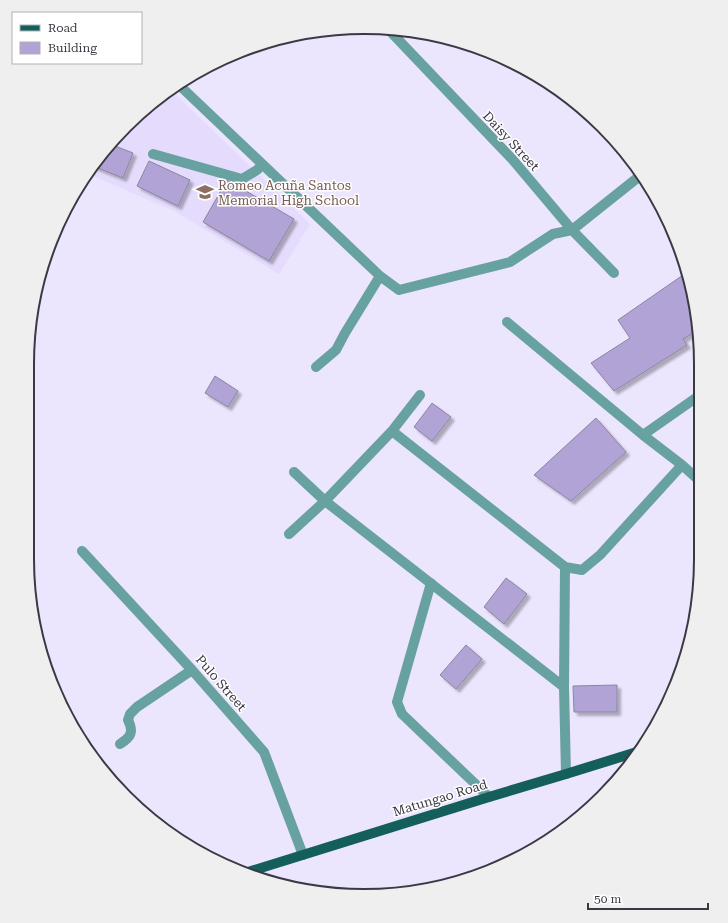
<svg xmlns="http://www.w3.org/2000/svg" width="728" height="923" viewBox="0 0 728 923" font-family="'Roboto Serif',serif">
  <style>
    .built { fill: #e5dcfd }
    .building { fill: #b2a3d7; stroke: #8c859c; filter: url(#shadow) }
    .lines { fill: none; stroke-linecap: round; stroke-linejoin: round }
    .minor { stroke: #68a2a0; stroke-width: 10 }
    .major { stroke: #145e5c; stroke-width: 10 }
    .labels { text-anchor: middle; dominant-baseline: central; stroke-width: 3; stroke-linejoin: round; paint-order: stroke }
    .street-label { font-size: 13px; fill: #3b3943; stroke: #fff }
    .education-label { font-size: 13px; fill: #785e54; stroke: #fff; text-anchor: start }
    .rim { fill: none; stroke: #3b3943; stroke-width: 2 }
  </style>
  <defs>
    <filter id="shadow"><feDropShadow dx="3.5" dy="3.5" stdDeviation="1" flood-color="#0004"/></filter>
  </defs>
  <rect width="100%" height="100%" fill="#ebe5fe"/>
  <!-- built -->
  <path class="built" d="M 171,90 L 310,224 L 279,274 L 174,211 L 89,174 L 97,159 L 142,111 Z"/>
  <!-- building -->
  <path class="building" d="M 110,144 L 133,153 L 123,178 L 93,166 L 97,159 Z
    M 149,161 L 190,180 L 178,206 L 137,186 Z
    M 227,180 L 294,219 L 269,261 L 203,222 Z
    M 683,275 L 689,285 L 694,310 L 691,312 L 696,319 L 698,330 L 683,339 L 687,345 L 614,391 L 591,363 L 630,338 L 618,320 Z
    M 215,376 L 238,391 L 228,407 L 205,393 Z
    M 432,403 L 451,417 L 432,441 L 414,427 Z
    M 596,418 L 626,452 L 571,501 L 534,475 Z
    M 506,578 L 527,594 L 504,624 L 484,607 Z
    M 466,645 L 482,659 L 456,689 L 440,675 Z
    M 617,685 L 617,712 L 574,712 L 573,686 Z"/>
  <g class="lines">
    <!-- minor -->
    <path class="minor" d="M 387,28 L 513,160 L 572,230 L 614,273
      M 178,84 L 380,276 L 399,290 L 510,262 L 553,234 L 572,230 L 641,175
      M 153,154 L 242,179 L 257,170 L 262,165
      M 507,322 L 643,435 L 682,465 L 701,482
      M 316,367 L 336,350 L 345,333 L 380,276
      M 392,431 L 565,567 L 582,570 L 600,555 L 682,465
      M 643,435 L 700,395
      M 294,472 L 325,501 L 564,687
      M 289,534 L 325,501 L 392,431 L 420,395
      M 82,551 L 192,670 L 264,752 L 303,855
      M 565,567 L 564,687 L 566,774
      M 431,583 L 397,702 L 402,714 L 489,797
      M 120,744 C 131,737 134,732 128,720 L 130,714 L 137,707 L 192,670"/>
    <!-- major -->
    <path class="major" d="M 248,872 L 489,797 L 566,774 L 640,751"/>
  </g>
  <!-- icons -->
  <defs>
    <g id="school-bare" transform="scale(1.38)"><path d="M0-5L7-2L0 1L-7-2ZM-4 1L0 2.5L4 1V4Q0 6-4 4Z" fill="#8d6e63" stroke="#fff" stroke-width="2.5" paint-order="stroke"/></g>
  </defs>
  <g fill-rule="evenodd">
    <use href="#school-bare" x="205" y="192"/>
  </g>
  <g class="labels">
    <!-- street labels -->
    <g class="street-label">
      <text transform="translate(511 141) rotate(47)">Daisy Street</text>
      <text transform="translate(221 683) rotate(49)">Pulo Street</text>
      <text transform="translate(440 798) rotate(-17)">Matungao Road</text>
    </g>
    <!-- education labels -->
    <g class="education-label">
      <text x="218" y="185">Romeo Acuña Santos<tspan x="218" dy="15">Memorial High School</tspan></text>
    </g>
  </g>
  <!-- crop -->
  <path d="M0 0H728V923H0ZM364 34H364A330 330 0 0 1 694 364V559A330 330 0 0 1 364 889H364A330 330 0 0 1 34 559V364A330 330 0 0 1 364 34Z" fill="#efeff0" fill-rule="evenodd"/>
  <path class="rim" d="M364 34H364A330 330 0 0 1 694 364V559A330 330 0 0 1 364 889H364A330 330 0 0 1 34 559V364A330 330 0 0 1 364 34Z"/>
  <!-- legend -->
  <rect x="12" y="12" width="130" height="52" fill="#ffffff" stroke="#b1b0b4"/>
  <rect x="20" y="25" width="20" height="6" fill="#145e5c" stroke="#b1b0b4"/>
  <text x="48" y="32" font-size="12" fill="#3b3943">Road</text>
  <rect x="20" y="42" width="20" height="12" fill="#b2a3d7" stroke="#b1b0b4"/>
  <text x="48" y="52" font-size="12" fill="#3b3943">Building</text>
  <!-- scale -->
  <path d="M588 903v6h120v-6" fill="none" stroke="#3b3943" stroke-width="2"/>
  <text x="594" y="903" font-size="12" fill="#3b3943" stroke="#ffffff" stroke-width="3" paint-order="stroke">50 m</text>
</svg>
